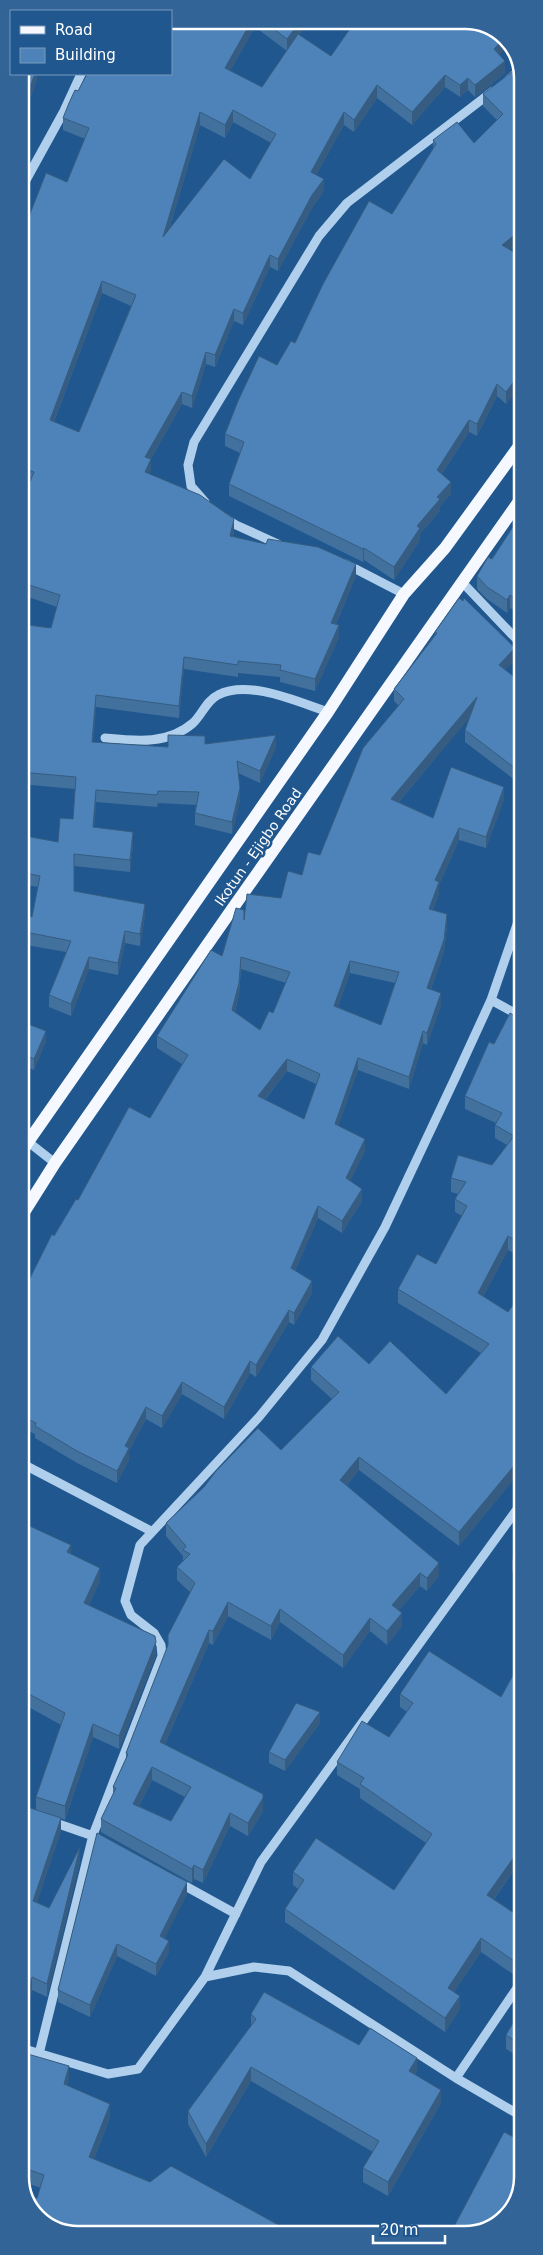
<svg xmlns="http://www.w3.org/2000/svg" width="543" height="2255" viewBox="0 0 543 2255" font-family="'DejaVu Sans',sans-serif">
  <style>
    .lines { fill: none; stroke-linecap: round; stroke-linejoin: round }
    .minor { stroke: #b0cfec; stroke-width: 9 }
    .major { stroke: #f5f9ff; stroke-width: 12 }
    .wall { fill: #42719e; fill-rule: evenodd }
    .shaded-wall { fill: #365c81 }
    .building { fill: #4d83b8; stroke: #365c81; fill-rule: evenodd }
    .labels { text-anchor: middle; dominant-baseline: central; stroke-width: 5; stroke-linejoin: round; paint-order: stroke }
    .street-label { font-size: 14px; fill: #fff; stroke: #20578f }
    .rim { fill: none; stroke: #fff; stroke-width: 2.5 }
  </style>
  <rect width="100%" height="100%" fill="#20578f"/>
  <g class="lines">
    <!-- minor -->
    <path class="minor" d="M 507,81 L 522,68
      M 20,191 L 64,111 L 81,74
      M 205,502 L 191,486 L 188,465 L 194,442 L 319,236 L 347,203 L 493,91
      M 225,518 L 236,525 L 278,544
      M 346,564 L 404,594
      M 462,582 L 522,645
      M 105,738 C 135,741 168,745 193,723 C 201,716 207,700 218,695 C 249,679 298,702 328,712
      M 491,1000 L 522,1017
      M 21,1128 L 27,1141 L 55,1163
      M 21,1463 L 151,1531
      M 50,1821 L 96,1837
      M 178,1882 L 236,1914
      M 205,1977 L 254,1967 L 289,1971 L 456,2078 L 523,2117
      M 21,2048 L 108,2074 L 138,2069 L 205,1977 L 261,1862 L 523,1501
      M 39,2054 L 93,1835 L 162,1656 L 161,1645 L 154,1633 L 131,1615 L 125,1601 L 140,1545 L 259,1417 L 322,1340 L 385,1227 L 457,1074 L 491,1000 L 522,910
      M 456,2078 L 523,1979"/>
    <!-- major -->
    <path class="major" d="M 21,1152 L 328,712 L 404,594 L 445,548 L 522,442
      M 21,1217 L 55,1163 L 235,905 L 522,497"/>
  </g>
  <!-- wall -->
  <path class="wall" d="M 171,20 L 311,20 L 299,35 L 331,56 L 500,55 L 505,73 L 475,97 L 468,90 L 460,97 L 445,87 L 412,125 L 377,98 L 354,132 L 344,125 L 316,175 L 324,191 L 312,208 L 278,271 L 270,267 L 243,325 L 234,321 L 215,367 L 206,364 L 192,408 L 182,404 L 151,459 L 151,471 L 149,474 L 234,532 L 233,536 L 356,576 L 336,624 L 339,637 L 315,691 L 280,682 L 280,677 L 238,673 L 238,677 L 184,669 L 179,718 L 96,707 L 93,742 L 168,747 L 205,744 L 276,747 L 260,783 L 238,773 L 240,800 L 232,834 L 195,825 L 195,813 L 196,805 L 158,803 L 157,807 L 96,802 L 94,828 L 133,844 L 130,872 L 74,866 L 74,891 L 145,916 L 140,946 L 125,943 L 118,975 L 89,969 L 71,1016 L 49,1007 L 49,995 L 66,952 L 20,944 L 20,912 L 32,917 L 38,887 L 20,884 L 20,835 L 58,842 L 73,819 L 75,789 L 20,784 L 20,624 L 51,628 L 57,607 L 23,595 L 24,566 L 20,566 L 20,505 L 30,483 L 20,480 L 20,224 L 26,224 L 67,182 L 85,139 L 63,130 L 63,118 L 78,91 ZM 255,27 L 287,51 L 262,87 L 230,71 ZM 233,122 L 271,143 L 250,179 L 169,230 L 200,125 L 225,138 ZM 102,293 L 131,306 L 79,432 L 54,422 Z
    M 522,70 L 522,241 L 510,250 L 522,257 L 522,384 L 506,404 L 497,396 L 477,436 L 469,432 L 442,474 L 451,494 L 440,506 L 440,511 L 420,534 L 420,540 L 394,580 L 364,560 L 363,562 L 229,496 L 229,484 L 240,453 L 225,446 L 225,434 L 392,214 L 433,149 L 433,140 L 474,143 L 497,120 L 483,106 L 483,94 L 517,75 Z
    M 37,74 L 37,79 L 29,101 L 20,98 L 20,77 Z
    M 522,513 L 522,615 L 510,608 L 507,613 L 487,599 L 477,589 L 477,576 L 492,559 Z
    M 435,632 L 515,660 L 505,670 L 522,730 L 520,784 L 465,742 L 465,730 L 469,718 L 399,802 L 433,818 L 504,799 L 486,848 L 459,840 L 439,885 L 439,894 L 433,910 L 447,926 L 444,952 L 431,989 L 441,1005 L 427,1045 L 423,1043 L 409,1089 L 358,1070 L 338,1126 L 365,1151 L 350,1181 L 362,1201 L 342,1233 L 318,1218 L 295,1271 L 312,1293 L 294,1325 L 289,1322 L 256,1377 L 250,1373 L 224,1419 L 182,1394 L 162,1428 L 146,1419 L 129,1451 L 129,1460 L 117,1483 L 77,1463 L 35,1438 L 35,1434 L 21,1428 L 21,1296 L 54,1236 L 78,1200 L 150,1118 L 182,1064 L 157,1048 L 157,1036 L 222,956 L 244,920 L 281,898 L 320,855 L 399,706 L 394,701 L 394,689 L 435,635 ZM 241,969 L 286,983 L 273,1013 L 260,1030 L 235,1012 L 239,995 ZM 350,973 L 395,983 L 381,1025 L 338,1007 ZM 287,1071 L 316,1084 L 304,1119 L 265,1100 Z
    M 522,1020 L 523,1258 L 508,1250 L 483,1297 L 508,1312 L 523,1291 L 523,1371 L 518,1377 L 523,1381 L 523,1477 L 518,1474 L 459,1546 L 359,1470 L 347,1485 L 439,1576 L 427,1591 L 420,1586 L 399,1610 L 402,1626 L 387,1645 L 370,1631 L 343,1668 L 280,1622 L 271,1640 L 228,1616 L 213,1645 L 209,1643 L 165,1744 L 263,1807 L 263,1811 L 248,1836 L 230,1826 L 203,1883 L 194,1879 L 192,1883 L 101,1832 L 101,1819 L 113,1794 L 113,1787 L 126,1758 L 126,1753 L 190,1592 L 177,1580 L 177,1567 L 183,1561 L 183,1556 L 166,1536 L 166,1523 L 281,1450 L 332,1399 L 311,1380 L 311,1367 L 369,1364 L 446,1394 L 481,1353 L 398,1303 L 398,1289 L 436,1264 L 462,1216 L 455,1212 L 455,1199 L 458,1194 L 451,1192 L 451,1178 L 492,1165 L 507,1145 L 495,1138 L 495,1125 L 496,1123 L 465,1109 L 465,1096 L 494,1044 ZM 152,1780 L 185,1797 L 171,1821 L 139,1806 Z
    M 20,1021 L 46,1041 L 34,1070 L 20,1064 Z
    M 21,1522 L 71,1554 L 100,1581 L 89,1605 L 156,1655 L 119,1749 L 93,1737 L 65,1820 L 61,1818 L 61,1831 L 37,1902 L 49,1908 L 80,1861 L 47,1997 L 32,1990 L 26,2010 L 21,2009 L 21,1805 L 36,1810 L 36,1797 L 61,1725 L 25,1705 Z
    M 523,1543 L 523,1580 L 512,1572 L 512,1559 Z
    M 523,1657 L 523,1853 L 522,1854 L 522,1859 L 494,1899 L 523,1919 L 523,1973 L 521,1973 L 517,1977 L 481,1952 L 454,1992 L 460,2009 L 445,2032 L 285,1922 L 285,1909 L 298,1889 L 293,1885 L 293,1872 L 394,1890 L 426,1843 L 360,1798 L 360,1789 L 337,1775 L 337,1762 L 389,1737 L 407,1712 L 400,1707 L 400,1694 L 501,1697 Z
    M 320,1723 L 285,1771 L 269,1763 L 269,1752 Z
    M 97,1833 L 187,1894 L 164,1938 L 169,1952 L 156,1976 L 117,1956 L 90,2017 L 58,2002 L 58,1990 Z
    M 522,1985 L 523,1985 L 523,1999 L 522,1999 Z
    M 523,2006 L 523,2059 L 506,2049 L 506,2035 Z
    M 251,2014 L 359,2045 L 417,2071 L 415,2074 L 441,2103 L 388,2196 L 363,2182 L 363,2168 L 373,2152 L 251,2081 L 206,2157 L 188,2124 L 188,2111 L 251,2026 Z
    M 21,2052 L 69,2079 L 67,2085 L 110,2117 L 94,2159 L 150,2182 L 37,2198 L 41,2188 L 21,2181 Z"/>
  <!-- shaded-wall -->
  <path class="shaded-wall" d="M 252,20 L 255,20 L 255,27 L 225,80 L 225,68 Z
    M 301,20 L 311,20 L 287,51 L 287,39 Z
    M 506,37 L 510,44 L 494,61 L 494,49 Z
    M 505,61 L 505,73 L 475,97 L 475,85 Z
    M 35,74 L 37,74 L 37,79 L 29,101 L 29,89 Z
    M 445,75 L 445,87 L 412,125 L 412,112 Z
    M 468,78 L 468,90 L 460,97 L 460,85 Z
    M 377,85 L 377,98 L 354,132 L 354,120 Z
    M 233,110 L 233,122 L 225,138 L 225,125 Z
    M 200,112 L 200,125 L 163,249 L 163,237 Z
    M 344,112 L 344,125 L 311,184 L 311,172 Z
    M 324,179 L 324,191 L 312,208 L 278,271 L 278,259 L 312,195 Z
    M 522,229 L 522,241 L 502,257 L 502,245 Z
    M 270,255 L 270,267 L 243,325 L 243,313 Z
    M 102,281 L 102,293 L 50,432 L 50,420 Z
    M 234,309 L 234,321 L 215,367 L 215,355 Z
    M 206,352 L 206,364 L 192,408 L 192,396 Z
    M 522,371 L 522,384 L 506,404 L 506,392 Z
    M 497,384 L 497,396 L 477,436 L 477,424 Z
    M 182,392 L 182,404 L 151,459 L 151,471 L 145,484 L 145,457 Z
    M 469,420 L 469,432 L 437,482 L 437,470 Z
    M 451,482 L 451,494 L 440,506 L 440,511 L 420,534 L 420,540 L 394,580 L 394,567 L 417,526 L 437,497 Z
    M 234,519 L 234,532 L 230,548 L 230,536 Z
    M 364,548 L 364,560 L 363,562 L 363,549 Z
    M 356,564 L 356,576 L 331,635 L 331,623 Z
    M 510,595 L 510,608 L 507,613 L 507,600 Z
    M 339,625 L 339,637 L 315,691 L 315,679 Z
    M 515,648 L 515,660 L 499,677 L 499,665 Z
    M 184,657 L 184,669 L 179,718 L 179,706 Z
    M 96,695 L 96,707 L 92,754 L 92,742 Z
    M 477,697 L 477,709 L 391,811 L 391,799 Z
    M 522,718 L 522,730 L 517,737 L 517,725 Z
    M 276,735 L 276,747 L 260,783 L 260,771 Z
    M 522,764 L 522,776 L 520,784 L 520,772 Z
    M 504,787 L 504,799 L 486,848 L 486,837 Z
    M 240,788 L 240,800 L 232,834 L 232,822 Z
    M 96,790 L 96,802 L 93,840 L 93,827 Z
    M 459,828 L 459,840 L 439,885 L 439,894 L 429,921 L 429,909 L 435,880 Z
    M 133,832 L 133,844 L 130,872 L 130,860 Z
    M 145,904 L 145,916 L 140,946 L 140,934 Z
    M 447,914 L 447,926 L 444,952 L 427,1000 L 427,988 Z
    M 125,931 L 125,943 L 118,975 L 118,963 Z
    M 89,957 L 89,969 L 71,1016 L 71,1004 Z
    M 241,957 L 239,995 L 232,1022 L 232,1010 Z
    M 350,961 L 350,973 L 334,1018 L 334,1006 Z
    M 441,993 L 441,1005 L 427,1045 L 427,1033 Z
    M 46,1031 L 46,1041 L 34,1070 L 34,1059 Z
    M 423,1031 L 423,1043 L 409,1089 L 409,1077 Z
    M 358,1058 L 358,1070 L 335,1136 L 335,1124 Z
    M 287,1059 L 287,1071 L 258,1108 L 258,1096 Z
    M 365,1139 L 365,1151 L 346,1190 L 346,1178 Z
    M 362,1189 L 362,1201 L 342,1233 L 342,1221 Z
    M 318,1206 L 318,1218 L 291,1280 L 291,1268 Z
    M 508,1236 L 508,1250 L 478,1307 L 478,1293 Z
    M 312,1281 L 312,1293 L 294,1325 L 294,1313 Z
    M 289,1310 L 289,1322 L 256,1377 L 256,1365 Z
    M 523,1358 L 523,1371 L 513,1386 L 513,1373 Z
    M 250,1361 L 250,1373 L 224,1419 L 224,1407 Z
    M 182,1382 L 182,1394 L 162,1428 L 162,1416 Z
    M 146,1407 L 146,1419 L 129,1451 L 129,1460 L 117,1483 L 117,1471 L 125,1446 Z
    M 359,1457 L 359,1470 L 340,1493 L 340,1480 Z
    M 518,1461 L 518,1474 L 459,1546 L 459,1532 Z
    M 71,1545 L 71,1558 L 67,1552 Z
    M 439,1563 L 439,1576 L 427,1591 L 427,1578 Z
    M 100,1568 L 100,1581 L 84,1616 L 84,1603 Z
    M 420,1573 L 420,1586 L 392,1618 L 392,1605 Z
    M 228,1602 L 228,1616 L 213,1645 L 213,1631 Z
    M 280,1609 L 280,1622 L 271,1640 L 271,1626 Z
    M 402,1613 L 402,1626 L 387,1645 L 387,1631 Z
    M 370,1618 L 370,1631 L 343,1668 L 343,1655 Z
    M 209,1630 L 209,1643 L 160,1755 L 160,1742 Z
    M 156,1642 L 156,1655 L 119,1749 L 119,1736 Z
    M 25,1692 L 25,1705 L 21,1721 L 21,1708 Z
    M 320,1712 L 320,1723 L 285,1771 L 285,1760 Z
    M 93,1724 L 93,1737 L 65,1820 L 65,1806 Z
    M 152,1767 L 152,1780 L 133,1817 L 133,1804 Z
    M 263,1794 L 263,1811 L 248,1836 L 248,1823 Z
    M 230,1813 L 230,1826 L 203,1883 L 203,1870 Z
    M 61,1818 L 61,1831 L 33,1914 L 33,1901 Z
    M 523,1840 L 522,1859 L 487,1908 L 487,1895 L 519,1844 Z
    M 80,1847 L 80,1861 L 47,1997 L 47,1984 Z
    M 194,1865 L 194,1879 L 192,1883 L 192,1869 Z
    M 187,1882 L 187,1894 L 160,1948 L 160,1936 Z
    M 481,1938 L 481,1952 L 448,2001 L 448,1988 Z
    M 169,1941 L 169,1952 L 156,1976 L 156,1964 Z
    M 117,1944 L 117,1956 L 90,2017 L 90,2005 Z
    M 521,1960 L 521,1973 L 517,1977 L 517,1963 Z
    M 32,1977 L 32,1990 L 26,2010 L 26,1997 Z
    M 460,1996 L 460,2009 L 445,2032 L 445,2018 Z
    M 417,2058 L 417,2071 L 409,2084 L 409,2071 Z
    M 69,2066 L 69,2079 L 64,2097 L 64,2084 Z
    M 251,2067 L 251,2081 L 206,2157 L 206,2144 Z
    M 441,2090 L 441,2103 L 388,2196 L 388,2182 Z
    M 110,2104 L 110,2117 L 89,2171 L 89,2157 Z"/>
  <!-- building -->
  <path class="building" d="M 171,20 L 252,20 L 225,68 L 262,87 L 298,34 L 331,56 L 356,20 L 473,20 L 506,36 L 494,49 L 505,61 L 475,85 L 468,78 L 460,85 L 445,75 L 412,112 L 377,85 L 354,120 L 344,112 L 311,172 L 324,179 L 312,195 L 278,259 L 270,255 L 243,313 L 234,309 L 215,355 L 206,352 L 192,396 L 182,392 L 145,457 L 151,459 L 145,472 L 200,495 L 234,519 L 230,536 L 266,544 L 268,539 L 318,547 L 356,564 L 331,623 L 339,625 L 315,679 L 280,670 L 281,665 L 238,661 L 238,665 L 184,657 L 179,706 L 96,695 L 92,742 L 168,747 L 168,735 L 205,736 L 205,744 L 276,735 L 260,771 L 237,761 L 240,788 L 232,822 L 195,813 L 199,792 L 158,791 L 157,795 L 96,790 L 93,827 L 133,832 L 130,860 L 74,854 L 74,891 L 145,904 L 140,934 L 125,931 L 118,963 L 89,957 L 71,1004 L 49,995 L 71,941 L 20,931 L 20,912 L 32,917 L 40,876 L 20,872 L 20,835 L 58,842 L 60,818 L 73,819 L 76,777 L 20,772 L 20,624 L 51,628 L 60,595 L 23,583 L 25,554 L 20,553 L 20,505 L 34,472 L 20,467 L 20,224 L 21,222 L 26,224 L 46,173 L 67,182 L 89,128 L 63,118 L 69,103 L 75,90 L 78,91 L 87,74 L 171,74 ZM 233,110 L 276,134 L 250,179 L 224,159 L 163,237 L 200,112 L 225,125 ZM 102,281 L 136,295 L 79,432 L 50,420 Z
    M 262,20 L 301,20 L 287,39 Z
    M 522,70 L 522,229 L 502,245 L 522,257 L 522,371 L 506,392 L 497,384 L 477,424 L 469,420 L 437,470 L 451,482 L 437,497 L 440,499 L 417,526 L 420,528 L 394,567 L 364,548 L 363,549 L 229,484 L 244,442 L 225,434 L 238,401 L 259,356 L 277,365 L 291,341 L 295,343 L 323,284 L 369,201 L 392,214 L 436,144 L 433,140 L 457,122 L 474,143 L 503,114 L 483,94 L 513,71 L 517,75 Z
    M 21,74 L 35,74 L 29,89 L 20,85 L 20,77 Z
    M 522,513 L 522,603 L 510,595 L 507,600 L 487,587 L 477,576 L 488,557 L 492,559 Z
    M 459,598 L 463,601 L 464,598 L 515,648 L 499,665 L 522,683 L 522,718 L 517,725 L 522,732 L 522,764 L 520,772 L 465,730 L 477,697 L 391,799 L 433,818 L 451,767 L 504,787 L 486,837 L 459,828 L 435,880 L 439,882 L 429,909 L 447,914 L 444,940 L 427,988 L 441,993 L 427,1033 L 423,1031 L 409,1077 L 358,1058 L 335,1124 L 365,1139 L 346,1178 L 362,1189 L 342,1221 L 318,1206 L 291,1268 L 312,1281 L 294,1313 L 289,1310 L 256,1365 L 250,1361 L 224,1407 L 182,1382 L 162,1416 L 146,1407 L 125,1446 L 129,1448 L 117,1471 L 77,1451 L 35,1426 L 36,1423 L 21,1416 L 21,1296 L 52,1234 L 54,1236 L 76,1199 L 78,1200 L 129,1107 L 150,1118 L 188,1055 L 157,1036 L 211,950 L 222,956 L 236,908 L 244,910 L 244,920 L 247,894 L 281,898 L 288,871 L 302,875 L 308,852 L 320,855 L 363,748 L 404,699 L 394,689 L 437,633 L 435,632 ZM 241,957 L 290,972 L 273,1013 L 269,1011 L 260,1030 L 232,1010 L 239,983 ZM 350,961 L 399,972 L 381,1025 L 334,1006 ZM 287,1059 L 320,1074 L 304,1119 L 258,1096 Z
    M 510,1013 L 522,1020 L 523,1245 L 508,1236 L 478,1293 L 508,1312 L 523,1291 L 523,1358 L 513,1373 L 523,1381 L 523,1464 L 518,1461 L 459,1532 L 359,1457 L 340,1480 L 439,1563 L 427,1578 L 420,1573 L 392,1605 L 402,1613 L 387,1631 L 370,1618 L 343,1655 L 280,1609 L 271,1626 L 228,1602 L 213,1631 L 209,1630 L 160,1742 L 263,1794 L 263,1798 L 248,1823 L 230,1813 L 203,1870 L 194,1865 L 192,1869 L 101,1819 L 116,1788 L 113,1787 L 128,1754 L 126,1753 L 168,1645 L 168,1635 L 195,1583 L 177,1567 L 190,1554 L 183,1550 L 186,1546 L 166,1523 L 204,1487 L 216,1471 L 258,1428 L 281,1450 L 339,1392 L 311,1367 L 338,1336 L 369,1364 L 390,1341 L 446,1394 L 489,1344 L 398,1289 L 417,1254 L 436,1264 L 467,1206 L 455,1199 L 466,1182 L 451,1178 L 458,1155 L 492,1165 L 514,1136 L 495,1125 L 502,1113 L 465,1096 L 489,1042 L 494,1044 ZM 152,1767 L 191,1787 L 171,1821 L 133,1804 Z
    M 20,1021 L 46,1031 L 34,1059 L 20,1053 Z
    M 21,1522 L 71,1545 L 67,1552 L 100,1568 L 84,1603 L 155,1636 L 156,1642 L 119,1736 L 93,1724 L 65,1806 L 36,1797 L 65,1713 L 25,1692 L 21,1708 Z
    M 523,1543 L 523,1567 L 512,1559 Z
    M 429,1651 L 501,1697 L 523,1657 L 523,1840 L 519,1844 L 522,1846 L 487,1895 L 523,1919 L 523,1960 L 521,1960 L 517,1963 L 481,1938 L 448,1988 L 460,1996 L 445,2018 L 285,1909 L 304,1880 L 293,1872 L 316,1838 L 394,1890 L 432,1834 L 360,1784 L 364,1778 L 337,1762 L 362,1721 L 389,1737 L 413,1703 L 400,1694 Z
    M 296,1703 L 320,1712 L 285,1760 L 269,1752 Z
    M 21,1805 L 61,1818 L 33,1901 L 49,1908 L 80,1847 L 47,1984 L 32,1977 L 26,1997 L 21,1995 Z
    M 97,1833 L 187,1882 L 160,1936 L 169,1941 L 156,1964 L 117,1944 L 90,2005 L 58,1990 Z
    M 264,1992 L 359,2045 L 370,2028 L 417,2058 L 409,2071 L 441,2090 L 388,2182 L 363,2168 L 379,2141 L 251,2067 L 206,2144 L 188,2111 L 256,2019 L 251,2014 Z
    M 523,2006 L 523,2046 L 506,2035 Z
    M 21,2052 L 69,2066 L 64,2084 L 110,2104 L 89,2157 L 150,2182 L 171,2166 L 295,2234 L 70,2235 L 39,2221 L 25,2195 L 37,2198 L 44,2175 L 21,2167 Z
    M 504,2132 L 523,2142 L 523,2178 L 509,2215 L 477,2234 L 450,2234 Z"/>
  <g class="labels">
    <!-- street labels -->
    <g class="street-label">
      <text transform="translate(258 847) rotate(-55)">Ikotun - Ejigbo Road</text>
    </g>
  </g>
  <!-- crop -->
  <path d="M0 0H543V2255H0ZM78 29H465A49 49 0 0 1 514 78V2177A49 49 0 0 1 465 2226H78A49 49 0 0 1 29 2177V78A49 49 0 0 1 78 29Z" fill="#326498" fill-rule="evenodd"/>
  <path class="rim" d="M78 29H465A49 49 0 0 1 514 78V2177A49 49 0 0 1 465 2226H78A49 49 0 0 1 29 2177V78A49 49 0 0 1 78 29Z"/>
  <!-- legend -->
  <rect x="10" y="10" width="162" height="65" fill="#20578f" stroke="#799abc"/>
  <rect x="20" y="26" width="25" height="8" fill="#f5f9ff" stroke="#799abc"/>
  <text x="55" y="35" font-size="15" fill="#ffffff">Road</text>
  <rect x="20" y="48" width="25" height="15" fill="#4d83b8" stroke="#799abc"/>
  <text x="55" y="60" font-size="15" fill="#ffffff">Building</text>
  <!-- scale -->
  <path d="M373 2235v8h72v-8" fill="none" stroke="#ffffff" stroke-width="2.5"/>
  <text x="380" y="2235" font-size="15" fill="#ffffff" stroke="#20578f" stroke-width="4" paint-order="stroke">20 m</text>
</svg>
